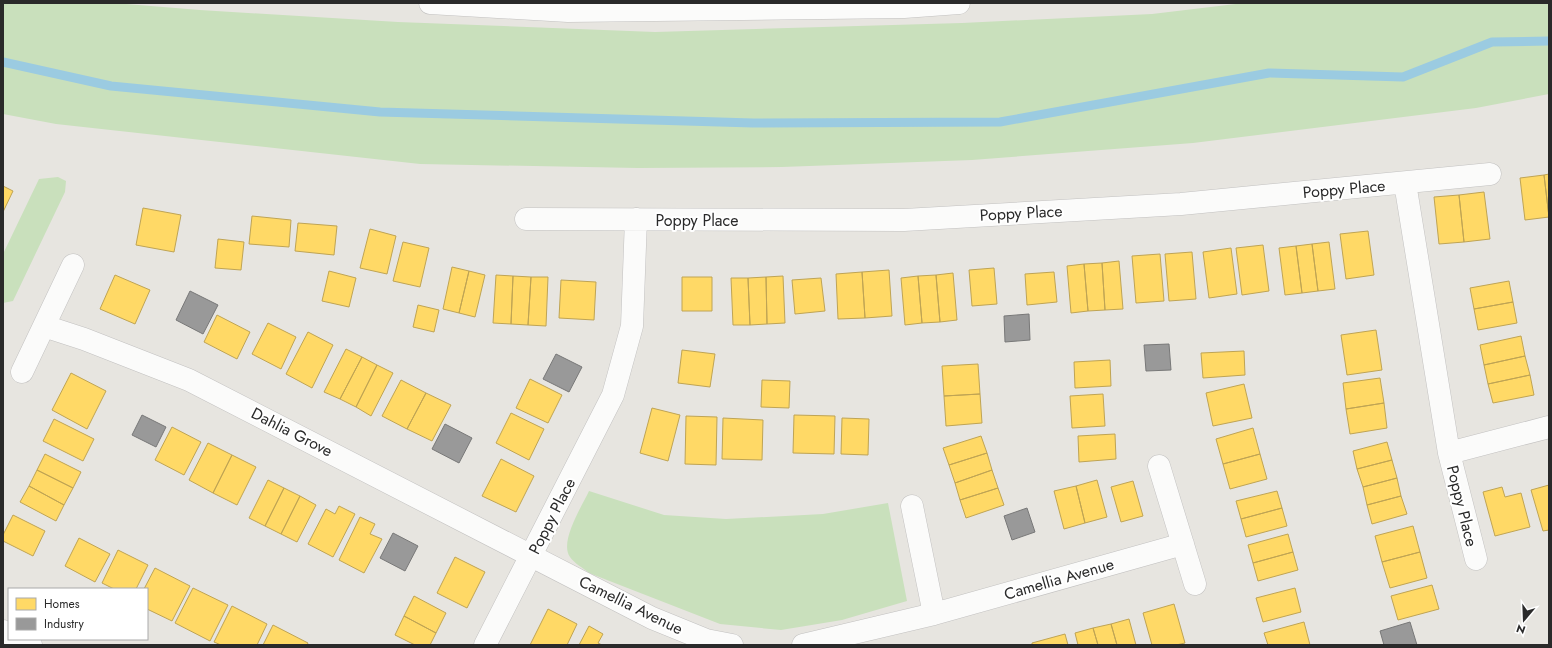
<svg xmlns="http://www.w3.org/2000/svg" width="1552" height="648" viewBox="0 0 1552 648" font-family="Jost,sans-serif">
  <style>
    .green { fill: #c9e0bc }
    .homes { fill: #ffd966; stroke: #bfa454 }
    .industry { fill: #999; stroke: #787878 }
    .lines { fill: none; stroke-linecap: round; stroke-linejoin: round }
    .stream { stroke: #9bcbe1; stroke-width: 9 }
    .street-casing { stroke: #c2c1c0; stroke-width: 23 }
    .secondary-casing { stroke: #c2c1c0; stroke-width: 23 }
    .street { stroke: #fbfbfa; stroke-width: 22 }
    .secondary { stroke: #fbfbfa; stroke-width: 22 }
    .labels { text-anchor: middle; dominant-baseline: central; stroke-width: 4; stroke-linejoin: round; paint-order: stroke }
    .street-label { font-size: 16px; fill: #2a2a2a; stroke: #fff }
  </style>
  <rect width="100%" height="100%" fill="#e7e5e0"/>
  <!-- green -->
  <path class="green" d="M 3,3 L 114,3 L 200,10 L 398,22 L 655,32 L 962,23 L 1152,14 L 1244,3 L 1549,3 L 1549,94 L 1476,108 L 1193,143 L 972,160 L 782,167 L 638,168 L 420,164 L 56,124 L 3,114 Z
    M 58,177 L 66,181 L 65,192 L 13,301 L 3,303 L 3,254 L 39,179 Z
    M 589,491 L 664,515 L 726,519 L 823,514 L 888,503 L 907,601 L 842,620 L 781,630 L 720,624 L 589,573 C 583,568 574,563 570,557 C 559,542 582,506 589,491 Z"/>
  <!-- homes -->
  <path class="homes" d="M 1549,174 L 1549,217 L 1544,175 Z
    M 1544,175 L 1549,217 L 1525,220 L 1520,178 Z
    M 3,186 L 13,191 L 3,212 Z
    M 1484,192 L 1490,239 L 1464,242 L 1459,195 Z
    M 1459,195 L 1464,242 L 1439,244 L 1434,197 Z
    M 143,208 L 181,215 L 174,252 L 136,245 Z
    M 252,216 L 291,220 L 289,247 L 249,244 Z
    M 298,223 L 337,226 L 334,255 L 295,251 Z
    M 370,229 L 396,236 L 387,274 L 360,268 Z
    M 1368,231 L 1374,275 L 1346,279 L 1340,234 Z
    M 218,239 L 244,242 L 241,270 L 215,268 Z
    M 403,242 L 429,248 L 420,287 L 393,281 Z
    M 1329,242 L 1335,289 L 1318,291 L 1312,244 Z
    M 1312,244 L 1318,291 L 1302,293 L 1296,246 Z
    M 1263,245 L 1269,291 L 1242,295 L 1236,248 Z
    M 1296,246 L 1302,293 L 1285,295 L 1279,248 Z
    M 1231,248 L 1237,294 L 1209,298 L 1203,252 Z
    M 1192,252 L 1196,299 L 1169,301 L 1165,254 Z
    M 1160,254 L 1164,301 L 1136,303 L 1132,256 Z
    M 1119,261 L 1123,309 L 1105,310 L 1102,263 Z
    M 1102,263 L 1105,310 L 1088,311 L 1084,264 Z
    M 1084,264 L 1088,311 L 1071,313 L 1067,266 Z
    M 452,267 L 469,271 L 459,313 L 443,309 Z
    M 994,268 L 997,304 L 972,306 L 969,270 Z
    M 889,270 L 892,316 L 865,318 L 862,272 Z
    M 329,271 L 356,278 L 349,307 L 322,301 Z
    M 469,271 L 485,275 L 475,317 L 459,313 Z
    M 862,272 L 865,318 L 838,319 L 836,274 Z
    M 1054,272 L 1057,302 L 1027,305 L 1025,274 Z
    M 953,273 L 957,320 L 940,322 L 936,275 Z
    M 115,275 L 150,290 L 135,324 L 100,309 Z
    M 496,275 L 513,276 L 511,324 L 493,323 Z
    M 936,275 L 940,322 L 922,323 L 918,276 Z
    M 513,276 L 531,277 L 528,325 L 511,324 Z
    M 783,276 L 785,323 L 767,324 L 766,277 Z
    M 918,276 L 922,323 L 905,325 L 901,278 Z
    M 531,277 L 548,277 L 546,326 L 528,325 Z
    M 682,277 L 712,277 L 712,311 L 682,311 Z
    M 766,277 L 767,324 L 750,325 L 748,278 Z
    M 731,278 L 748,278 L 750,325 L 733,325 Z
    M 821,278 L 825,311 L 795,314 L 792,280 Z
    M 561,280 L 596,282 L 594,320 L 559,318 Z
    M 1509,281 L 1513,302 L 1474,309 L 1470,288 Z
    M 1513,302 L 1517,323 L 1478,330 L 1474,309 Z
    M 418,305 L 439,310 L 434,332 L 413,327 Z
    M 217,315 L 250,332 L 237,359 L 204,342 Z
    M 268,323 L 296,337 L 281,369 L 252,354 Z
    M 1376,330 L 1382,370 L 1347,375 L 1341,335 Z
    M 308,332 L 333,345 L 312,388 L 286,374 Z
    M 1521,336 L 1525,356 L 1484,365 L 1480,345 Z
    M 346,349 L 362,357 L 340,399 L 324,392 Z
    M 682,350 L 715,354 L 710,387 L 678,383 Z
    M 1244,351 L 1245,375 L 1203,378 L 1201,353 Z
    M 1525,356 L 1530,375 L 1488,384 L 1484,365 Z
    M 362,357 L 377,365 L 356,407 L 340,399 Z
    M 1110,360 L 1111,386 L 1075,388 L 1074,362 Z
    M 978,364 L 980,394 L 944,396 L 942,366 Z
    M 377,365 L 393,373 L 371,416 L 356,407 Z
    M 71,373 L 106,391 L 87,429 L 52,410 Z
    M 1530,375 L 1534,395 L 1493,403 L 1488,384 Z
    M 1380,378 L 1384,403 L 1346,409 L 1343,383 Z
    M 530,379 L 562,395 L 548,423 L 516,408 Z
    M 401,380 L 426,393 L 407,429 L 382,416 Z
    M 762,380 L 790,381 L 789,408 L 761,407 Z
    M 1244,384 L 1252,418 L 1213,426 L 1206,393 Z
    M 426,393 L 451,405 L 432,441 L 407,429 Z
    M 980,394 L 982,423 L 946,426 L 944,396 Z
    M 1103,394 L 1105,426 L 1072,428 L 1070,396 Z
    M 1384,403 L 1387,428 L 1350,434 L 1346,409 Z
    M 652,408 L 680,415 L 668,461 L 640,453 Z
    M 511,413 L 544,429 L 529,460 L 496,443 Z
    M 794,415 L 835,416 L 834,454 L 793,453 Z
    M 686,416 L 717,417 L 716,465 L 685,464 Z
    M 723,418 L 763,420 L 762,460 L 722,459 Z
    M 842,418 L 869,419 L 868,455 L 841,454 Z
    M 54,419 L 94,439 L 83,461 L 43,441 Z
    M 172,427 L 201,442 L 184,475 L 155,460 Z
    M 1253,428 L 1260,454 L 1223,464 L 1216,439 Z
    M 1115,434 L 1116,459 L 1079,462 L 1078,436 Z
    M 981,436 L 987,453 L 949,465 L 943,448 Z
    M 1387,442 L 1392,460 L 1357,469 L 1353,451 Z
    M 208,443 L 232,455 L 213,493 L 189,480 Z
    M 987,453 L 992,470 L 955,483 L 949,465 Z
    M 45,454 L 81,472 L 73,488 L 37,470 Z
    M 1260,454 L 1267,479 L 1230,489 L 1223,464 Z
    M 232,455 L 256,467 L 237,505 L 213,493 Z
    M 501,459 L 534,476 L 516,512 L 482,496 Z
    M 1392,460 L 1397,478 L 1363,487 L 1357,469 Z
    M 37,470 L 73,488 L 64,505 L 29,486 Z
    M 992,470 L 998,488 L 960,500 L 955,483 Z
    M 1397,478 L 1401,496 L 1367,505 L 1363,487 Z
    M 268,480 L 284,488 L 265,526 L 249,518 Z
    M 1097,480 L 1107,517 L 1085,523 L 1076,486 Z
    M 1133,481 L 1143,516 L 1121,522 L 1111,487 Z
    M 1549,485 L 1549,530 L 1543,531 L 1531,490 Z
    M 29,486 L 64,505 L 56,521 L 20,502 Z
    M 1076,486 L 1085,523 L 1064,529 L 1054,491 Z
    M 1502,487 L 1505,497 L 1521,493 L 1530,527 L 1495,536 L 1483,492 Z
    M 284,488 L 300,496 L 281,534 L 265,526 Z
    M 998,488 L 1004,505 L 966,518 L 960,500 Z
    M 1277,491 L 1282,508 L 1241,519 L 1236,501 Z
    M 300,496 L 316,505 L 297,542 L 281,534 Z
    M 1401,496 L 1407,514 L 1372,524 L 1367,505 Z
    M 339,506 L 355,514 L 333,557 L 308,544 L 326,509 L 335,514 Z
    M 1282,508 L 1287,526 L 1246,537 L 1241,519 Z
    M 13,515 L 45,531 L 33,556 L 3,541 L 3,535 Z
    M 360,517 L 375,524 L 370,534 L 382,539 L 364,573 L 339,560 Z
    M 1413,526 L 1420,552 L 1382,562 L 1375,536 Z
    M 1288,534 L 1293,552 L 1253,563 L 1248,545 Z
    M 79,538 L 110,554 L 95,582 L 65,566 Z
    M 118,550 L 148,565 L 136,589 L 114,589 L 102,583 Z
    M 1293,552 L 1298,570 L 1258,581 L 1253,563 Z
    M 1420,552 L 1427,578 L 1390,588 L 1382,562 Z
    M 455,557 L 485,572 L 467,608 L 437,593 Z
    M 155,568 L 190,586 L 172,621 L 147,609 L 147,589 L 144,589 Z
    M 1432,585 L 1439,609 L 1398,620 L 1391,596 Z
    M 193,588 L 228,605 L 210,641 L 175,623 Z
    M 1295,588 L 1301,612 L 1263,622 L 1256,598 Z
    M 414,596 L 446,613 L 436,633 L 404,616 Z
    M 1174,604 L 1185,643 L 1176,645 L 1152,645 L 1143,613 Z
    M 232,606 L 267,624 L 257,645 L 221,645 L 214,642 Z
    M 548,609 L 577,624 L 567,645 L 530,645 Z
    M 404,616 L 436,633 L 430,645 L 415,645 L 395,635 Z
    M 1129,619 L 1136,645 L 1117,645 L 1111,624 Z
    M 1304,622 L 1310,645 L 1268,645 L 1264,633 Z
    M 1111,624 L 1117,645 L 1098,645 L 1093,628 Z
    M 273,625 L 308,643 L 307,645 L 263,645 Z
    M 589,626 L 603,634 L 598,643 L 602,645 L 579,645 Z
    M 1093,628 L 1098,645 L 1078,645 L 1075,633 Z
    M 1065,634 L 1068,645 L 1032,645 L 1032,643 Z"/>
  <!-- industry -->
  <path class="industry" d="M 190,291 L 218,305 L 203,334 L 176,320 Z
    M 1029,314 L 1030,340 L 1005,342 L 1004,316 Z
    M 1169,344 L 1171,370 L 1146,371 L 1144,345 Z
    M 556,354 L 582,367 L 569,392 L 543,379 Z
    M 142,415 L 166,427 L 156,447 L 132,435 Z
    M 445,424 L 472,438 L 459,463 L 432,449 Z
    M 1027,508 L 1035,532 L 1012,540 L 1004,516 Z
    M 393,533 L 418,546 L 405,571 L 380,558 Z
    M 1410,622 L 1417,645 L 1384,645 L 1380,631 Z"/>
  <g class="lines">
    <!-- stream -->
    <path class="stream" d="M 3,62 L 111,86 L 380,112 L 753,123 L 1000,122 L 1269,73 L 1403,77 L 1492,42 L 1549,41"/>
    <!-- street casing -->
    <g class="street-casing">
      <path id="street" d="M 1405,183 L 1449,453
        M 526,219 L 904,220 L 1181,204 L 1490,174
        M 44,326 L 84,339 L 189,380 L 652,618 L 706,640 L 732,645
        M 22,372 L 73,265
        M 1159,466 L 1195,584
        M 912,506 L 934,614
        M 1476,559 L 1449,453 L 1549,427
        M 485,645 L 613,395 L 632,326 L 636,219
        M 803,645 L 934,614 L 1183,544"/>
    </g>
    <!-- secondary casing -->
    <g class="secondary-casing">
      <path id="secondary" d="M 430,3 L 568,11 L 904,7 L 959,3
        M 3,631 L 9,634
        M 19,639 L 31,645"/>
    </g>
    <!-- street -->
    <use href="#street" class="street"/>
    <!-- secondary -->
    <use href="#secondary" class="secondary"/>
  </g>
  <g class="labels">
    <!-- street labels -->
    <g class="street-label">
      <text transform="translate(1344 189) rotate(-5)">Poppy Place</text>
      <text transform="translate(1021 213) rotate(-3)">Poppy Place</text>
      <text x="697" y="220">Poppy Place</text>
      <text transform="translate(292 432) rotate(27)">Dahlia Grove</text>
      <text transform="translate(1462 506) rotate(76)">Poppy Place</text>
      <text transform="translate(552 516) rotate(-63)">Poppy Place</text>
      <text transform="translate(1059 579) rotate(-16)">Camellia Avenue</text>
      <text transform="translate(631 605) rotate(26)">Camellia Avenue</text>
    </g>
  </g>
  <!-- border -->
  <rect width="1552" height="648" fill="none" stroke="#2a2a2a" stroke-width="8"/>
  <!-- legend -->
  <rect x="8" y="588" width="140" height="52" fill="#ffffff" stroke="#aaaaaa"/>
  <rect x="16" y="598" width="20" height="12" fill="#ffd966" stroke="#aaaaaa"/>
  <text x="44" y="608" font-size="12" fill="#2a2a2a">Homes</text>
  <rect x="16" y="618" width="20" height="12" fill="#999999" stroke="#aaaaaa"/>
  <text x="44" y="628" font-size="12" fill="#2a2a2a">Industry</text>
  <!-- north arrow -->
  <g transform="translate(1524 620) rotate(199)" stroke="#ffffff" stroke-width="3" paint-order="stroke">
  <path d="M0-3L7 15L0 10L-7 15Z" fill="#2a2a2a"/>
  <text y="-6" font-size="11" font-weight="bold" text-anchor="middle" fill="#2a2a2a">N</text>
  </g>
</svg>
